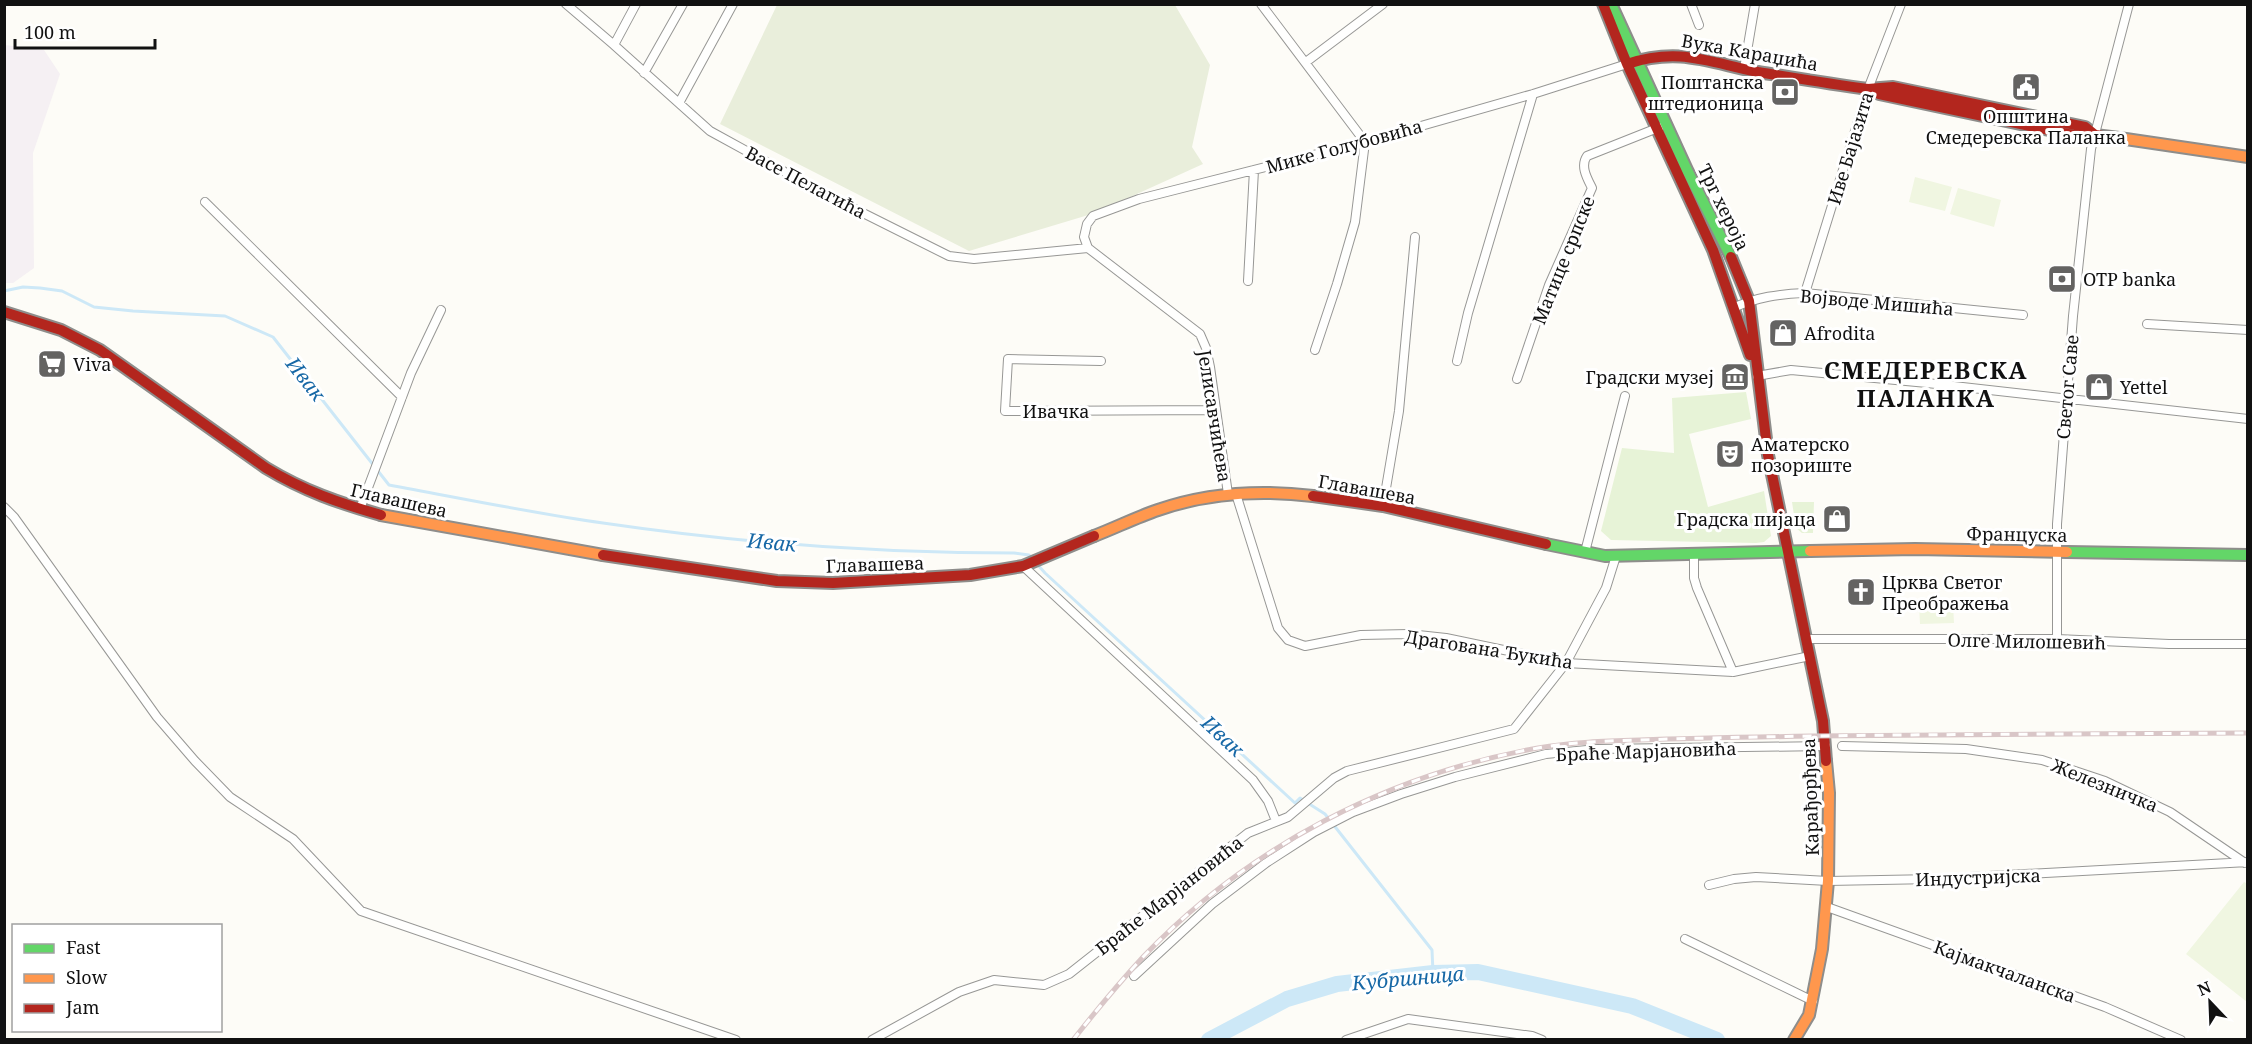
<svg xmlns="http://www.w3.org/2000/svg" width="2252" height="1044" viewBox="0 0 2252 1044" font-family="'Noto Serif',serif">
  <style>
    .industrial { fill: #f5f0f3 }
    .green { fill: #e7f3d7 }
    .cemetery { fill: #e9eedb }
    .pitch { fill: #f0f6e1 }
    .lines { fill: none; stroke-linecap: round; stroke-linejoin: round }
    .stream { stroke: #cde8f7; stroke-width: 3 }
    .river { stroke: #cde8f7; stroke-width: 16 }
    .street-casing { stroke: #979795; stroke-width: 10 }
    .fast-casing { stroke: #8e8d8b; stroke-width: 14 }
    .slow-casing { stroke: #8e8d8b; stroke-width: 14 }
    .jam-casing { stroke: #8e8d8b; stroke-width: 14 }
    .street { stroke: #fffffe; stroke-width: 8 }
    .fast { stroke: #63d668; stroke-width: 10 }
    .slow { stroke: #ff974d; stroke-width: 10 }
    .jam { stroke: #b3261e; stroke-width: 10 }
    .rail-casing { stroke: #d9c6c7; stroke-width: 5 }
    .rail { stroke: #fff; stroke-width: 3; stroke-dasharray: 9; stroke-linecap: butt }
    .labels { text-anchor: middle; dominant-baseline: central; stroke-width: 6; stroke-linejoin: round; paint-order: stroke }
    .street-label { font-size: 18px; fill: #111; stroke: #fff }
    .poi-label { font-size: 18px; fill: #111; stroke: #fff; text-anchor: start }
    .water-label { font-size: 20px; font-style: italic; fill: #1768a6; stroke: #fff }
    .district-label { font-size: 24px; font-weight: bold; letter-spacing: 1.5px; fill: #111; stroke: #fff }
  </style>
  <rect width="100%" height="100%" fill="#fdfcf7"/>
  <!-- industrial -->
  <path class="industrial" d="M 5,45 L 44,50 L 60,74 L 33,153 L 34,268 L 13,283 L 4,283 Z"/>
  <!-- green -->
  <path class="green" d="M 1746,392 L 1751,419 L 1689,434 L 1708,507 L 1764,491 L 1771,536 L 1764,542 L 1756,543 L 1611,540 L 1601,531 L 1622,448 L 1674,453 L 1672,398 Z
    M 1792,502 L 1814,502 L 1813,533 L 1802,533 L 1796,528 Z"/>
  <!-- cemetery -->
  <path class="cemetery" d="M 777,5 L 1175,5 L 1210,65 L 1192,147 L 1203,164 L 1095,213 L 969,251 L 720,124 Z"/>
  <!-- pitch -->
  <path class="pitch" d="M 1915,177 L 1952,187 L 1945,211 L 1909,202 Z
    M 1958,188 L 2001,200 L 1994,227 L 1950,214 Z
    M 1953,603 L 1954,623 L 1920,624 L 1919,604 Z
    M 2244,882 L 2248,884 L 2247,1002 L 2186,954 Z"/>
  <g class="lines">
    <!-- stream -->
    <path class="stream" d="M 4,291 L 23,287 L 40,288 L 62,291 L 94,307 L 133,311 L 225,316 L 273,337 L 389,485 C 460,498 532,513 603,523 C 739,543 877,553 1014,553 L 1029,555 L 1045,573 L 1295,803 L 1300,798 L 1325,814 L 1432,950 L 1433,973"/>
    <!-- river -->
    <path class="river" d="M 1209,1040 L 1287,999 L 1337,984 L 1433,973 L 1478,972 L 1632,1006 L 1717,1040"/>
    <!-- street casing -->
    <g class="street-casing">
      <path id="street" d="M 566,4 L 614,45 L 710,131 L 825,194 L 949,256 L 974,259 L 1088,248
        M 1261,4 L 1365,142 L 1355,222 L 1337,284 L 1315,350
        M 1691,4 L 1699,25
        M 614,45 L 636,4
        M 1306,62 L 1383,4
        M 1744,69 L 1755,4
        M 644,73 L 683,4
        M 679,103 L 733,4
        M 205,202 L 402,397
        M 1088,248 L 1084,237 L 1087,224 L 1093,216 L 1139,199 L 1365,142 L 1533,94 L 1627,64
        M 1088,248 L 1200,334 L 1206,348 L 1210,367 L 1228,494
        M 1248,281 L 1254,170
        M 1805,293 L 1868,89 L 1901,4
        M 1733,308 C 1757,297 1779,294 1805,293 L 2023,315
        M 2147,324 L 2248,330
        M 1101,361 L 1008,359 L 1005,411 L 1216,410
        M 1457,361 L 1468,313 L 1533,94
        M 1757,376 L 1791,370 L 1927,383 L 2248,419
        M 1517,379 L 1549,285 L 1592,188 C 1587,178 1580,166 1587,156 L 1660,127
        M 1236,494 L 1278,628 L 1288,640 L 1305,646 L 1361,635 L 1409,634 L 1446,638 L 1566,663 L 1733,672 L 1810,656
        M 1383,506 L 1399,411 L 1415,237
        M 4,507 L 14,517 L 157,717 L 195,761 L 230,797 L 293,839 L 361,911 L 736,1040
        M 360,509 L 411,373 L 441,310
        M 1585,552 L 1625,396
        M 1694,553 L 1694,578 L 1697,588 L 1733,672
        M 1023,566 L 1253,780 L 1268,801 L 1276,821
        M 1806,639 L 2057,639 L 2169,644 L 2248,644
        M 2057,639 L 2057,524 L 2073,316 L 2091,149 L 2129,4
        M 1842,746 L 1966,749 L 2042,760 L 2105,781 L 2170,812 L 2245,863
        M 1709,885 L 1734,879 L 1756,877 L 1828,881 L 1934,879 L 2248,862
        M 1827,907 L 2105,1007 L 2181,1040
        M 1685,939 L 1813,1001
        M 1134,976 L 1212,904 L 1266,863 L 1314,832 L 1353,812 L 1401,794 L 1455,777 L 1546,754 L 1597,749 L 1826,746
        M 872,1040 L 959,992 L 994,980 L 1044,985 L 1069,974 L 1248,833 L 1288,817 L 1334,778 L 1347,771 L 1514,729 L 1566,663 L 1606,588 L 1616,556
        M 1346,1040 L 1408,1019 L 1532,1036 L 1542,1040"/>
    </g>
    <!-- fast casing -->
    <g class="fast-casing">
      <path id="fast" d="M 1611,4 L 1687,170 L 1731,257
        M 1546,544 L 1605,556 L 1810,551
        M 2067,552 L 2248,555"/>
    </g>
    <!-- slow casing -->
    <g class="slow-casing">
      <path id="slow" d="M 2119,138 L 2248,157
        M 381,515 L 603,555
        M 1094,536 C 1115,528 1137,517 1158,510 C 1207,493 1262,490 1313,496
        M 1810,551 L 1915,549 L 2067,552
        M 1794,1040 L 1809,1015 L 1822,949 L 1828,881 L 1829,793 L 1826,761"/>
    </g>
    <!-- jam casing -->
    <g class="jam-casing">
      <path id="jam" d="M 1603,4 L 1627,64 L 1713,250 L 1750,355
        M 1627,64 C 1679,47 1708,62 1758,72 C 1795,78 1831,84 1868,89 L 1879,94 L 2082,137 L 2095,135 L 2119,138
        M 1868,89 L 1893,87 L 2085,127 L 2095,135
        M 1731,257 L 1749,301 L 1768,455 L 1823,721 L 1826,761
        M 4,312 L 61,330 L 100,350 L 266,468 C 304,491 339,503 381,515
        M 1313,496 L 1383,506 L 1546,544
        M 603,555 L 777,581 L 833,583 L 970,575 L 1023,566 L 1094,536"/>
    </g>
    <!-- street -->
    <use href="#street" class="street"/>
    <!-- fast -->
    <use href="#fast" class="fast"/>
    <!-- slow -->
    <use href="#slow" class="slow"/>
    <!-- jam -->
    <use href="#jam" class="jam"/>
    <!-- rail casing -->
    <g class="rail-casing">
      <path id="rail" d="M 1073,1040 C 1095,1012 1119,983 1143,957 C 1248,847 1389,774 1538,748 C 1571,742 1606,741 1640,740 C 1697,738 1755,737 1813,736 C 1958,734 2103,734 2248,733"/>
    </g>
    <!-- rail -->
    <use href="#rail" class="rail"/>
  </g>
  <!-- icons -->
  <defs>
    <g id="civic-square" transform="scale(1.5)"><rect x="-9" y="-9" width="18" height="18" rx="4" fill="#646362" stroke="#fff"/><path d="M-.6-6.5H3V-4.5H.6V-3L4-1V1h2V6H-6V1h2V-1L-.6-3ZM-1.2 2.5V6h2.4V2.5Z" fill="#fff"/></g>
    <g id="bank-square" transform="scale(1.5)"><rect x="-9" y="-9" width="18" height="18" rx="4" fill="#646362" stroke="#fff"/><path d="M-6-4H6V4H-6ZM0-2.3a2.3 2.3 0 1 0 0 4.6a2.3 2.3 0 1 0 0-4.6Z" fill="#fff"/></g>
    <g id="shop-square" transform="scale(1.5)"><rect x="-9" y="-9" width="18" height="18" rx="4" fill="#646362" stroke="#fff"/><path d="M-5-2.5h2.3a2.7 3.5 0 0 1 5.4 0H5L5.5 6h-11ZM-1.5-2.5h3a1.5 2.3 0 0 0-3 0Z" fill="#fff"/></g>
    <g id="supermarket-square" transform="scale(1.5)"><rect x="-9" y="-9" width="18" height="18" rx="4" fill="#646362" stroke="#fff"/><path d="M-6-5.5h2.5l.6 2H6L4.5 2H-2.5L-4.4-4H-6ZM-1.5 3.2a1.3 1.3 0 1 0 .1 0ZM3 3.2a1.3 1.3 0 1 0 .1 0Z" fill="#fff"/></g>
    <g id="museum-square" transform="scale(1.5)"><rect x="-9" y="-9" width="18" height="18" rx="4" fill="#646362" stroke="#fff"/><path d="M0-6L6-3V-2H-6V-3ZM-5-1h2V3h-2ZM-1-1h2V3h-2ZM3-1h2V3H3ZM-6 4H6V6H-6Z" fill="#fff"/></g>
    <g id="theatre-square" transform="scale(1.5)"><rect x="-9" y="-9" width="18" height="18" rx="4" fill="#646362" stroke="#fff"/><path d="M-5-5.5Q0-4 5-5.5V0Q5 5 0 6Q-5 5-5 0ZM-3.3-2.5H-1v1.5H-3.3ZM1-2.5H3.3v1.5H1ZM-2.8 1Q0 5.5 2.8 1Z" fill="#fff"/></g>
    <g id="church-square" transform="scale(1.5)"><rect x="-9" y="-9" width="18" height="18" rx="4" fill="#646362" stroke="#fff"/><path d="M-1.2-6h2.4v3.5h3.3v2.4h-3.3V6h-2.4V-.1h-3.3v-2.4h3.3Z" fill="#fff"/></g>
  </defs>
  <g fill-rule="evenodd">
    <use href="#civic-square" x="2026" y="87"/>
    <use href="#bank-square" x="1785" y="92"/>
    <use href="#bank-square" x="2062" y="279"/>
    <use href="#shop-square" x="1783" y="333"/>
    <use href="#supermarket-square" x="52" y="364"/>
    <use href="#museum-square" x="1735" y="377"/>
    <use href="#shop-square" x="2099" y="387"/>
    <use href="#theatre-square" x="1730" y="454"/>
    <use href="#shop-square" x="1837" y="519"/>
    <use href="#church-square" x="1861" y="592"/>
  </g>
  <g class="labels">
    <!-- street labels -->
    <g class="street-label">
      <text transform="translate(1750 52) rotate(10)">Вука Караџића</text>
      <text transform="translate(1344 146) rotate(-15)">Мике Голубовића</text>
      <text transform="translate(1850 148) rotate(-73)">Иве Бајазита</text>
      <text transform="translate(806 182) rotate(28)">Васе Пелагића</text>
      <text transform="translate(1724 207) rotate(64)">Трг хероја</text>
      <text transform="translate(1563 260) rotate(-68)">Матице српске</text>
      <text transform="translate(1877 302) rotate(5)">Војводе Мишића</text>
      <text transform="translate(2067 387) rotate(-85)">Светог Саве</text>
      <text x="1056" y="411">Ивачка</text>
      <text transform="translate(1215 416) rotate(81)">Јелисавчићева</text>
      <text transform="translate(1367 489) rotate(10)">Главашева</text>
      <text transform="translate(399 500) rotate(13)">Главашева</text>
      <text transform="translate(2017 534) rotate(1)">Француска</text>
      <text transform="translate(875 564) rotate(-2)">Главашева</text>
      <text transform="translate(2027 641) rotate(1)">Олге Милошевић</text>
      <text transform="translate(1489 649) rotate(9)">Драгована Ђукића</text>
      <text transform="translate(1646 751) rotate(-2)">Браће Марјановића</text>
      <text transform="translate(2105 785) rotate(22)">Железничка</text>
      <text transform="translate(1810 797) rotate(-92)">Карађорђева</text>
      <text transform="translate(1978 877) rotate(-2)">Индустријска</text>
      <text transform="translate(1169 895) rotate(-38)">Браће Марјановића</text>
      <text transform="translate(2005 971) rotate(20)">Кајмакчаланска</text>
    </g>
    <!-- poi labels -->
    <g class="poi-label">
      <text x="1764" y="82" text-anchor="end">Поштанска<tspan x="1764" dy="21">штедионица</tspan></text>
      <text x="2026" y="116" text-anchor="middle">Општина<tspan x="2026" dy="21">Смедеревска Паланка</tspan></text>
      <text x="2083" y="279">OTP banka</text>
      <text x="1804" y="333">Afrodita</text>
      <text x="73" y="364">Viva</text>
      <text x="1714" y="377" text-anchor="end">Градски музеј</text>
      <text x="2120" y="387">Yettel</text>
      <text x="1751" y="444">Аматерско<tspan x="1751" dy="21">позориште</tspan></text>
      <text x="1816" y="519" text-anchor="end">Градска пијаца</text>
      <text x="1882" y="582">Црква Светог<tspan x="1882" dy="21">Преображења</tspan></text>
    </g>
    <!-- water labels -->
    <g class="water-label">
      <text transform="translate(306 379) rotate(52)">Ивак</text>
      <text transform="translate(772 542) rotate(5)">Ивак</text>
      <text transform="translate(1223 736) rotate(43)">Ивак</text>
      <text transform="translate(1408 978) rotate(-5)">Кубршница</text>
    </g>
    <!-- district labels -->
    <g class="district-label">
      <text x="1926" y="369">СМЕДЕРЕВСКА<tspan x="1926" dy="28">ПАЛАНКА</tspan></text>
    </g>
  </g>
  <!-- border -->
  <rect width="2252" height="1044" fill="none" stroke="#111111" stroke-width="12"/>
  <!-- legend -->
  <rect x="12" y="924" width="210" height="108" fill="#ffffff" stroke="#a0a0a0" stroke-width="1.5"/>
  <rect x="24" y="944" width="30" height="9" fill="#63d668" stroke="#a0a0a0" stroke-width="1.5"/>
  <text x="66" y="954" font-size="18" fill="#111111">Fast</text>
  <rect x="24" y="974" width="30" height="9" fill="#ff974d" stroke="#a0a0a0" stroke-width="1.5"/>
  <text x="66" y="984" font-size="18" fill="#111111">Slow</text>
  <rect x="24" y="1004" width="30" height="9" fill="#b3261e" stroke="#a0a0a0" stroke-width="1.5"/>
  <text x="66" y="1014" font-size="18" fill="#111111">Jam</text>
  <!-- north arrow -->
  <g transform="translate(2210 1002) rotate(337)" stroke="#ffffff" stroke-width="4.5" paint-order="stroke">
  <path d="M0-4.5L10 22L0 15L-10 22Z" fill="#111111"/>
  <text y="-9" font-size="16" font-weight="bold" text-anchor="middle" fill="#111111">N</text>
  </g>
  <!-- scale -->
  <path d="M15 39v9h140v-9" fill="none" stroke="#111111" stroke-width="3"/>
  <text x="24" y="39" font-size="18" fill="#111111" stroke="#ffffff" stroke-width="4.5" paint-order="stroke">100 m</text>
</svg>
